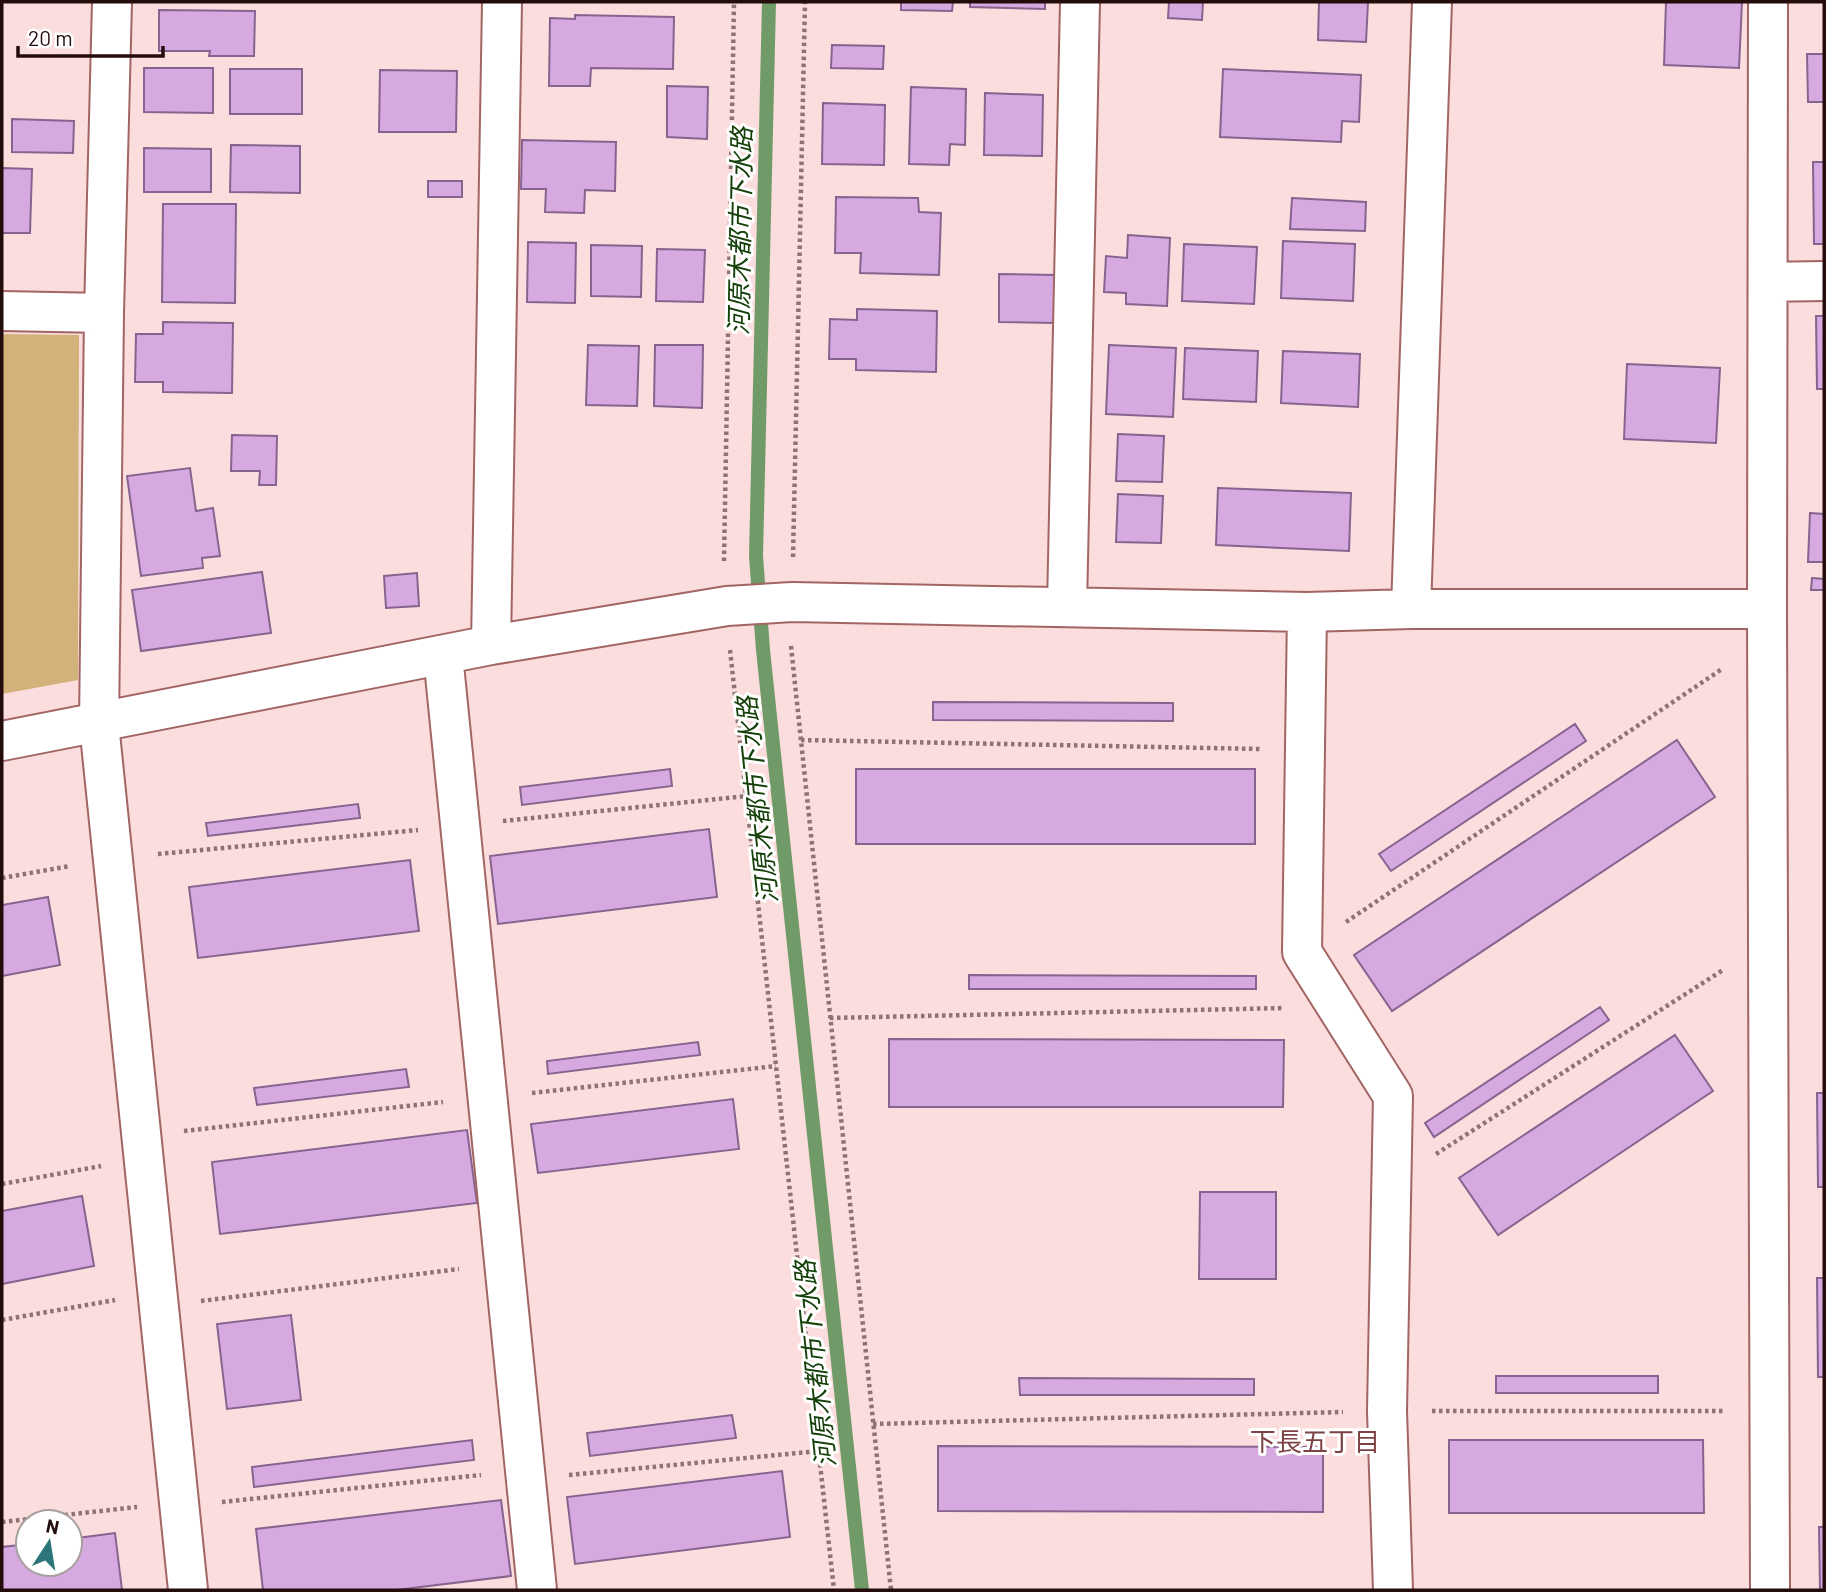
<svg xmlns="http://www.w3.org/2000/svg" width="1826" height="1592" viewBox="0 0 1826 1592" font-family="Barlow,'Noto Sans JP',sans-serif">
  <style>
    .green { fill: #d2b17a }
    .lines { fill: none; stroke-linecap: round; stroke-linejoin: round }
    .stream { stroke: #709a67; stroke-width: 14 }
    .building { fill: #d6aae0; stroke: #87638f; stroke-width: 2 }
    .minor-casing { stroke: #a26564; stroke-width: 42 }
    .path { stroke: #8d7373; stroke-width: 4.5; stroke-dasharray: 3.5 3.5; stroke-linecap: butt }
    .minor { stroke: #fff; stroke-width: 38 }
    .labels { text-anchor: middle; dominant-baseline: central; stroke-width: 6; stroke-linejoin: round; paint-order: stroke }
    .water-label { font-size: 26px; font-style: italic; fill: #15400a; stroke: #fff }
    .neighbourhood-label { font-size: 26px; fill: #7d4344; stroke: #fff }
  </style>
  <rect width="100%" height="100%" fill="#fadddc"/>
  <!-- green -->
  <path class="green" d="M 2,334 L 79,335 L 78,680 L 2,694 Z"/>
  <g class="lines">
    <!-- stream -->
    <path class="stream" d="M 769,2 L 756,556 L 763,650 L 862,1590"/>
  </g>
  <!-- building -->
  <path class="building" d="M 886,2 L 953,2 L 952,11 L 901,10 L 901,2 Z
    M 970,2 L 1045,2 L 1045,9 L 970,7 Z
    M 1169,2 L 1203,2 L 1202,20 L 1168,18 Z
    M 1319,2 L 1368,2 L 1366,42 L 1318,40 Z
    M 1666,2 L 1742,2 L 1739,68 L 1664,65 Z
    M 159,10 L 255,11 L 254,56 L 209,56 L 210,51 L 159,51 Z
    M 575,15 L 674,17 L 673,69 L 591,68 L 590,86 L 549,86 L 550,18 L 575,19 Z
    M 832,45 L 884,46 L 883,69 L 831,68 Z
    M 1807,54 L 1824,54 L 1824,102 L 1808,102 Z
    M 144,68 L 213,68 L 213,113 L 144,112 Z
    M 230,69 L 302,69 L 302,114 L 230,114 Z
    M 1223,69 L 1361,75 L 1359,122 L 1342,121 L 1341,142 L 1220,137 Z
    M 380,70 L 457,71 L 456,132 L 379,132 Z
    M 667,86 L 708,87 L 707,139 L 667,137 Z
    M 911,87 L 966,89 L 965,145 L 950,144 L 949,165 L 909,164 Z
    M 985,93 L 1043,95 L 1042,156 L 984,155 Z
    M 823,103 L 885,105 L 884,165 L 822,164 Z
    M 12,119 L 74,121 L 73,153 L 12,152 Z
    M 522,140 L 616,142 L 615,191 L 585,190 L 584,213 L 545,212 L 546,189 L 521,189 Z
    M 231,145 L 300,146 L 300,193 L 230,192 Z
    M 144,148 L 211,149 L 211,192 L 144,192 Z
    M 1813,162 L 1824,162 L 1824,244 L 1814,244 Z
    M 2,168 L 32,169 L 30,233 L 2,233 Z
    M 428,181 L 462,181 L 462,197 L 428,197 Z
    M 836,197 L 918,198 L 919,212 L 941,213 L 939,275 L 860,273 L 861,253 L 835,253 Z
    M 1292,198 L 1366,202 L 1365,231 L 1290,229 Z
    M 163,204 L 236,204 L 235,303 L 162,302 Z
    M 1128,235 L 1170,238 L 1167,306 L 1126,304 L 1126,293 L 1104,292 L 1106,256 L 1127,258 Z
    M 1283,241 L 1355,244 L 1353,301 L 1281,298 Z
    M 528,242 L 576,243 L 575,303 L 527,302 Z
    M 1184,244 L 1257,247 L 1254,304 L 1182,301 Z
    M 591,245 L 642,246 L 641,297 L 591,296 Z
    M 657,249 L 705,250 L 703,302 L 656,301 Z
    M 999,274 L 1056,275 L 1055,323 L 999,322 Z
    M 857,309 L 937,311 L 936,372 L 856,370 L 856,359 L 829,359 L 830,319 L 857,320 Z
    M 1816,316 L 1824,316 L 1824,389 L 1817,389 Z
    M 163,322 L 233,323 L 232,393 L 163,392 L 163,382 L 135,382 L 136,334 L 163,334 Z
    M 588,345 L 639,346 L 637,406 L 586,405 Z
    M 655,345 L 703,345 L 702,408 L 654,406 Z
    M 1109,345 L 1176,348 L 1173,417 L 1106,414 Z
    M 1185,348 L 1258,351 L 1256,402 L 1183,399 Z
    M 1283,351 L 1360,354 L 1358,407 L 1281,403 Z
    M 1627,364 L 1720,368 L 1716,443 L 1624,439 Z
    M 1118,434 L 1164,436 L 1162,482 L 1116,481 Z
    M 232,435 L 277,436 L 276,485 L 259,485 L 260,471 L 231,471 Z
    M 190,468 L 196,511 L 213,508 L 220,556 L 202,558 L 203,568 L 141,576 L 127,476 Z
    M 1218,488 L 1351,493 L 1349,551 L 1216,545 Z
    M 1118,494 L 1163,496 L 1161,543 L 1116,542 Z
    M 1810,513 L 1824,514 L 1824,562 L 1808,562 Z
    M 262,572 L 271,633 L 141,651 L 132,590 Z
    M 417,573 L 419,606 L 386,608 L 384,576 Z
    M 1812,578 L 1824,579 L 1824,590 L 1811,590 Z
    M 933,702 L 1173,703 L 1173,721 L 933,720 Z
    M 1575,724 L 1586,741 L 1391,871 L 1379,854 Z
    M 1677,740 L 1715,797 L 1392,1011 L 1354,955 Z
    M 670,769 L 672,786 L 522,805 L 520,787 Z
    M 856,769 L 1255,769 L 1255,844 L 856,844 Z
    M 358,804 L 360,818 L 208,836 L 206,823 Z
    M 709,829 L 717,897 L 498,924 L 490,856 Z
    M 410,860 L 419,931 L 198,958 L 189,887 Z
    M 48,897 L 60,965 L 2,976 L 2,905 Z
    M 969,975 L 1256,976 L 1256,989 L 969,989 Z
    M 1600,1007 L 1609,1020 L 1434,1137 L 1425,1123 Z
    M 1675,1035 L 1713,1091 L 1498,1235 L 1459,1178 Z
    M 889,1039 L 1284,1040 L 1283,1107 L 889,1107 Z
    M 698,1042 L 700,1055 L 548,1074 L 547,1061 Z
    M 406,1069 L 409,1087 L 257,1105 L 254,1088 Z
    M 1817,1093 L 1824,1093 L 1824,1187 L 1818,1187 Z
    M 733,1099 L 739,1149 L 538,1173 L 531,1124 Z
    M 467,1130 L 477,1203 L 220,1234 L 212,1162 Z
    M 1200,1192 L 1276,1192 L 1276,1279 L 1199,1279 Z
    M 82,1196 L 94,1266 L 2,1284 L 2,1211 Z
    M 1817,1278 L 1824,1278 L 1824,1377 L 1818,1377 Z
    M 291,1315 L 301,1400 L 227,1409 L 217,1324 Z
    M 1496,1376 L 1658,1376 L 1658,1393 L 1496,1393 Z
    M 1019,1378 L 1254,1379 L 1254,1395 L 1020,1395 Z
    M 732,1415 L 736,1438 L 590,1456 L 587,1433 Z
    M 472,1440 L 474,1460 L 254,1487 L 252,1467 Z
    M 1449,1440 L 1703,1440 L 1704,1513 L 1449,1513 Z
    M 938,1446 L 1323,1447 L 1323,1512 L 938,1511 Z
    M 782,1471 L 790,1537 L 575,1564 L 567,1497 Z
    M 501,1500 L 511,1576 L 396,1590 L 263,1590 L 256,1529 Z
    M 1819,1527 L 1824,1527 L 1824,1590 L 1820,1590 Z
    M 115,1533 L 122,1590 L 2,1590 L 2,1547 L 28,1544 L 28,1564 L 70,1564 L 70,1539 Z"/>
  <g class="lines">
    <!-- minor casing -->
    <g class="minor-casing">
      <path id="minor" d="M 112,2 L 104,313 L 99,724 L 188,1590
        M 1769,282 L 1824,281
        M 2,311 L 104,313
        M 1067,607 L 1080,2
        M 1411,609 L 1432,2
        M 1767,609 L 1768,2
        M 1307,612 L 1302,952 L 1393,1096 L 1387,1411 L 1393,1590
        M 491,645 L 502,2
        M 443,655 L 537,1590
        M 2,741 L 491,645 L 727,606 L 792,602 L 1307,612 L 1411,609 L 1767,609 L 1770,1590"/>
    </g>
    <!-- path -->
    <path class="path" d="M 793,557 L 805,2
      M 724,561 L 734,2
      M 791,646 L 891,1590
      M 730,650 L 834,1590
      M 801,740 L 1260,749
      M 503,821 L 747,796
      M 158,854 L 418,830
      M 2,878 L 70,866
      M 1346,922 L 1722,669
      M 830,1018 L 1284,1008
      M 532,1093 L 776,1066
      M 184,1131 L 443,1102
      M 1436,1154 L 1723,970
      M 2,1184 L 101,1166
      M 201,1301 L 459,1269
      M 2,1320 L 115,1300
      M 1432,1411 L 1724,1411
      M 873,1424 L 1343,1412
      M 569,1475 L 819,1451
      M 222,1502 L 481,1475
      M 2,1522 L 137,1507"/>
    <!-- minor -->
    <use href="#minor" class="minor"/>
  </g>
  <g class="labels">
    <!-- water labels -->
    <g class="water-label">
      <text transform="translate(739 231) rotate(-89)">河原木都市下水路</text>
      <text transform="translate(756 800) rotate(-96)">河原木都市下水路</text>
      <text transform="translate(814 1364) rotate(-96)">河原木都市下水路</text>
    </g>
    <!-- neighbourhood labels -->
    <g class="neighbourhood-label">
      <text x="1315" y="1440">下長五丁目</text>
    </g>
  </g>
  <!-- border -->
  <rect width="1826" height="1592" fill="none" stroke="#240c0d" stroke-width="7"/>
  <!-- north arrow -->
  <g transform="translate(49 1543) rotate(12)"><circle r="33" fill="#ffffff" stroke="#a79e9e" stroke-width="2"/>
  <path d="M0-5L12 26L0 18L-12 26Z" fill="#2c767a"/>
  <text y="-10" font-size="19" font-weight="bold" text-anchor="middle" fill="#240c0d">N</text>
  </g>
  <!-- scale -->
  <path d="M18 46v10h145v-10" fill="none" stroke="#240c0d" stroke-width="3.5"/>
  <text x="28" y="46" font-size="21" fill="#240c0d" stroke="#ffffff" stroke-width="5" paint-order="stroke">20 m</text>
</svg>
